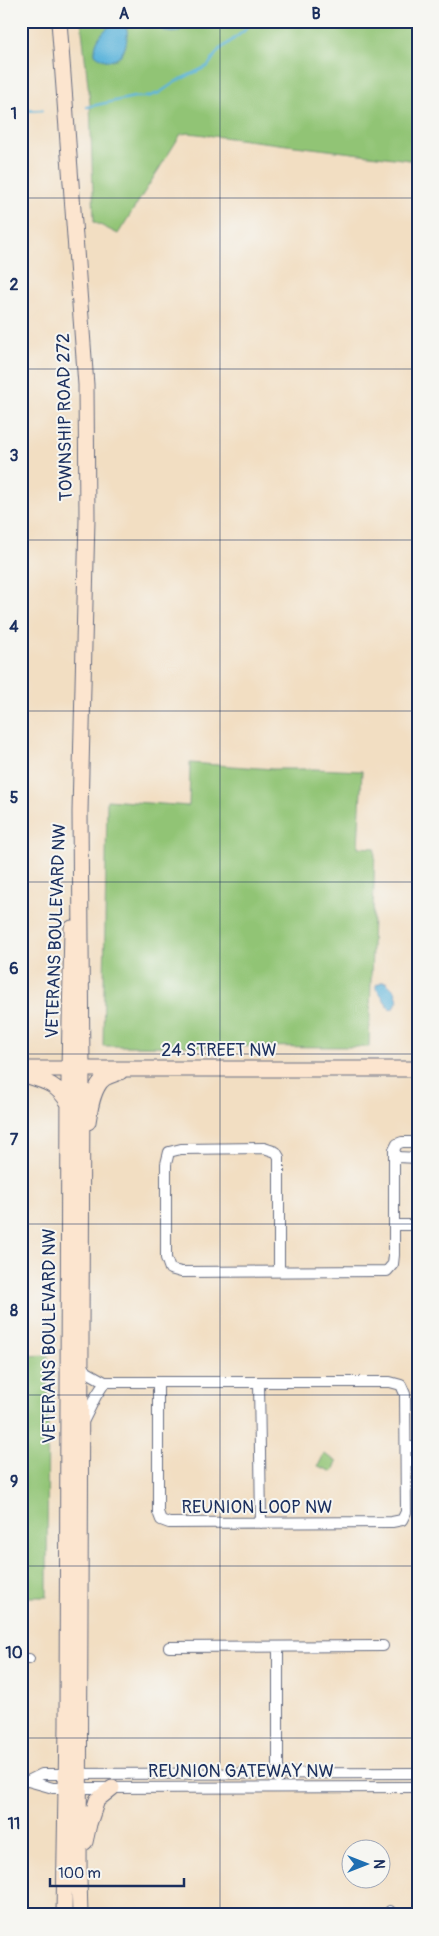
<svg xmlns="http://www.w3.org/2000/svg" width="439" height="1936" viewBox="0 0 439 1936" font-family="Pangolin,sans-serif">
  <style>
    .green { fill: #91c474; stroke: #567a69 }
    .water { fill: #5eb5db; stroke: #3c729c }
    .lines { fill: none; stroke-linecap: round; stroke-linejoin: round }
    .stream { stroke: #5eb5db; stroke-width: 2.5 }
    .street-casing { stroke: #666c81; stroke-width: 12 }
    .secondary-casing { stroke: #666c81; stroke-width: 17 }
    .street { stroke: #fff; stroke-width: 10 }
    .secondary { stroke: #fce5cf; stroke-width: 15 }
    .grid { fill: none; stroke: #1b2f5e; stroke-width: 1; stroke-opacity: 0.55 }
    .labels { text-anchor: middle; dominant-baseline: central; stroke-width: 4; stroke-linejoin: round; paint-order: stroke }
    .street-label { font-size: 18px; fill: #1b2f5e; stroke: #f6f6f2 }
    .neatline { fill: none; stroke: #1b2f5e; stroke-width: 2 }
    .grid-label { font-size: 16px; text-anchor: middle; font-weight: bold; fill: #1b2f5e }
  </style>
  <rect width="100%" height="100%" fill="#f6f6f2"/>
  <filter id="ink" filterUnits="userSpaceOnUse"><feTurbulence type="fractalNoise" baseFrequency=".02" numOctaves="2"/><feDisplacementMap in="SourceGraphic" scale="10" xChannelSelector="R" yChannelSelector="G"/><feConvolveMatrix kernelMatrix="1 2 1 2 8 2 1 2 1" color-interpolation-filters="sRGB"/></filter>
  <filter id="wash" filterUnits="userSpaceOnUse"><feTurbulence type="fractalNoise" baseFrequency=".0096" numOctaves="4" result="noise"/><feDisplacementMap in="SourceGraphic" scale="20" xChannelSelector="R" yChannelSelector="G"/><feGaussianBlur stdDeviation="1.12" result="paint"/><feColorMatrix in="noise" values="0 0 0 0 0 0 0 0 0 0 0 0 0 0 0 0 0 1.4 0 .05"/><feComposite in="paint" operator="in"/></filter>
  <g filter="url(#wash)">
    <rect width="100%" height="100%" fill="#f2dec2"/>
    <!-- green -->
    <path class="green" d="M 81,21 L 418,21 L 418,161 L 189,133 L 181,134 L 118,234 L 94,222 L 90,103 Z
      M 190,763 L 273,769 L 314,769 L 362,771 L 358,847 L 375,848 L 369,1047 L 103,1046 L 107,800 L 189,806 Z
      M 48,1355 L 47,1597 L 21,1597 L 21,1356 Z
      M 324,1454 L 337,1461 L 333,1472 L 318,1466 Z"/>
    <!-- water -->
    <path class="water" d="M 160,21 L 189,21 C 182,33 170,37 159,27 Z
      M 114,23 L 121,24 L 127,29 C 129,50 116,72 95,54 C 94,39 103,31 114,23 Z
      M 381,982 L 386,982 L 395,991 L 398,1000 L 394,1008 L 390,1009 L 376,988 L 376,985 Z"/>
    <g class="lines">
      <!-- stream -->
      <path class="stream" d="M 87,107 L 134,97 L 147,97 L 159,93 L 177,81 L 208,66 L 218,51 L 244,31 L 251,21
        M 21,111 L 42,110"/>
    </g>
  </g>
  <g filter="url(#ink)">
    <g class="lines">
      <!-- street casing -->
      <g class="street-casing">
        <path id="street" d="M 418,1142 L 402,1142 L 397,1144 L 394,1150 L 397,1157 L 418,1158
          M 394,1225 L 418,1225
          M 279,1271 L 279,1157 L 276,1152 L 264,1148 L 181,1149 L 169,1152 L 166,1164 L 166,1258 L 170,1269 L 181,1272 L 387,1271 L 393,1264 L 394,1255 L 394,1150
          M 81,1363 L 87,1372 L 105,1382 L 390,1382 L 401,1385 L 405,1394 L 406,1512 L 402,1520 L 392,1522 L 169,1523 L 161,1520 L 158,1512 L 158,1382
          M 259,1382 L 261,1523
          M 84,1420 L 96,1396 L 105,1382
          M 406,1447 L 418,1447
          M 406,1461 L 418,1461
          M 169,1647 L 383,1646
          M 278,1647 L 278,1778
          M 21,1659 L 29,1659
          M 21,1781 L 28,1781 L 53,1788 L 92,1788 L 418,1787
          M 28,1781 L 42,1774 L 418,1773
          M 390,1911 L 390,1915"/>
      </g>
      <!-- secondary casing -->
      <g class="secondary-casing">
        <path id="secondary" d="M 59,21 L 86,385 L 87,518 L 80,812 L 82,1069 L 79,1878 L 80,1915
          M 21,1069 L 418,1069
          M 21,1074 C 44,1081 57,1083 69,1104
          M 88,1122 C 90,1109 93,1086 105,1078 C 110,1075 116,1074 120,1072
          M 85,1842 L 89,1824 L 97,1800 L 112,1788
          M 64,1915 L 67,1725 L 69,1069 L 72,928"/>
      </g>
      <!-- street -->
      <use href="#street" class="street"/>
      <!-- secondary -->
      <use href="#secondary" class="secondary"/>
    </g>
  </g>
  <!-- grid -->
  <path class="grid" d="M 220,21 L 220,1915M 21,198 L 418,198M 21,369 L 418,369M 21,540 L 418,540M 21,711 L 418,711M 21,882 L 418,882M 21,1054 L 418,1054M 21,1224 L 418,1224M 21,1395 L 418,1395M 21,1566 L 418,1566M 21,1738 L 418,1738"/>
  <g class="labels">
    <!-- street labels -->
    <g class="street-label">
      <text transform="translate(65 417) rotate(-91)">TOWNSHIP ROAD 272</text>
      <text transform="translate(56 931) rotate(-88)">VETERANS BOULEVARD NW</text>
      <text x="219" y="1050">24 STREET NW</text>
      <text transform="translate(49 1336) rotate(-90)">VETERANS BOULEVARD NW</text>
      <text x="257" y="1507">REUNION LOOP NW</text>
      <text x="241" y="1771">REUNION GATEWAY NW</text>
    </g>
  </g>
  <!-- margin -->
  <rect width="439" height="1936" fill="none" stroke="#f6f6f2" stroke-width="55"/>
  <!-- north arrow -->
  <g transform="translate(366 1864) rotate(90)"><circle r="24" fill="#f6f6f2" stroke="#9ea6b7"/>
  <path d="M0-4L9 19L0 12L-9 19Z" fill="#1f6fb2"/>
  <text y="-8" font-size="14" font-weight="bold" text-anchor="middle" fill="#1b2f5e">N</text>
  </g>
  <!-- scale -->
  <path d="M50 1878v8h134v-8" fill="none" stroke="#1b2f5e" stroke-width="2.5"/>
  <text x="58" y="1878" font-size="15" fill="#1b2f5e" stroke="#f6f6f2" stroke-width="4" paint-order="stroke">100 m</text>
  <rect x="28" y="28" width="384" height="1880" class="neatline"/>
  <g class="grid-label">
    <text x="124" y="19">A</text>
    <text x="316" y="19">B</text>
    <text x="14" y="119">1</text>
    <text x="14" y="290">2</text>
    <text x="14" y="461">3</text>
    <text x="14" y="632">4</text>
    <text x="14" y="803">5</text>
    <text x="14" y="974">6</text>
    <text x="14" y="1145">7</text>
    <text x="14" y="1316">8</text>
    <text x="14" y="1487">9</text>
    <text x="14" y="1658">10</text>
    <text x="14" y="1829">11</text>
  </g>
</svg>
